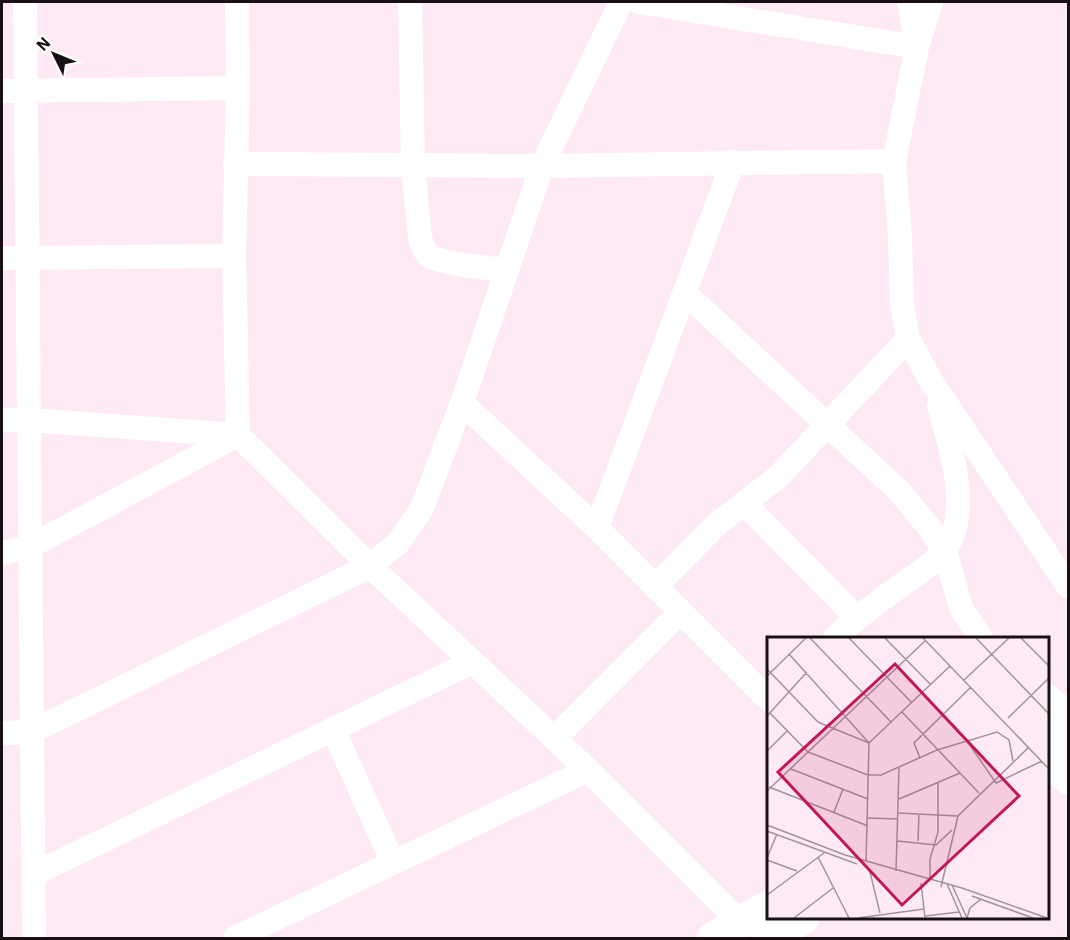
<svg xmlns="http://www.w3.org/2000/svg" width="1070" height="940" viewBox="0 0 1070 940" font-family="'IBM Plex Sans',sans-serif">
  <style>
    .lines { fill: none; stroke-linecap: round; stroke-linejoin: round }
    .minor { stroke: #fff; stroke-width: 24 }
    .secondary { stroke: #fff; stroke-width: 33 }
    .inset-road { fill: none; stroke: #a2939b; stroke-width: 1.5 }
    .view { fill: #c2185b; fill-opacity: 0.15; stroke: #c2185b; stroke-width: 3 }
    .inset-edge { fill: none; stroke: #181014; stroke-width: 3 }
  </style>
  <rect width="100%" height="100%" fill="#feeaf5"/>
  <g class="lines">
    <!-- minor -->
    <path class="minor" d="M 25,2 L 34,938
      M 410,2 L 413,166 L 420,238 C 422,244 424,251 428,255 C 439,264 491,268 507,270
      M 639,2 L 917,47 L 931,2
      M 909,2 L 917,47 L 894,161 L 900,237 L 902,304 L 908,339 L 931,381 L 1068,586
      M 2,91 L 238,88
      M 235,164 L 542,166 L 894,161
      M 2,258 L 234,256
      M 685,293 L 899,491 L 928,526 L 945,551 L 961,608 L 981,638
      M 462,403 L 597,528 L 768,699
      M 2,420 L 29,420 L 238,435 L 234,256 L 238,88 L 237,2
      M 745,504 L 856,617
      M 597,528 L 733,162
      M 2,553 L 29,547 L 238,435 L 370,566 L 588,770 L 741,923
      M 655,587 L 717,524 L 778,477 L 908,339
      M 835,638 C 856,618 879,601 903,584 C 915,575 938,561 946,549 C 971,510 951,447 939,406
      M 1048,696 L 1068,713
      M 333,729 L 393,863
      M 2,733 L 31,732 L 370,566 L 399,542 L 422,508 L 462,403 L 542,166 L 621,2
      M 555,738 L 680,612
      M 1049,767 L 1068,783
      M 34,874 L 472,662
      M 235,938 L 588,770"/>
    <!-- secondary -->
    <path class="secondary" d="M 1048,735 L 1068,721
      M 1048,768 L 1068,754
      M 713,938 L 768,907
      M 768,938 L 803,918"/>
  </g>
  <!-- overview -->
  <g transform="translate(767 637)">
    <rect width="282" height="282" fill="#feeaf5"/>
    <path class="inset-road" d="M 43,1 L 124,85M 82,1 L 145,66M 118,1 L 164,48M 156,1 L 282,132M 209,1 L 282,77M 254,1 L 282,29M 22,17 L 102,106 L 183,29M 0,32 L 51,85 L 102,106 L 99,225M 0,39 L 39,1M 197,43 L 242,1M 135,75 L 212,156M 3,76 L 41,115 L 101,138 L 114,138 L 170,113 L 230,95 L 242,103 L 246,124M 0,79 L 40,35M 241,81 L 282,41M 200,104 L 229,146 L 275,124M 0,114 L 20,94M 153,121 L 147,106 L 204,50M 24,132 L 101,162M 2,150 L 101,189M 0,154 L 159,3M 132,162 L 193,136M 67,175 L 76,152M 131,176 L 191,179M 101,181 L 131,182M 0,188 L 78,218 L 195,251 L 280,281M 0,194 L 90,227M 130,204 L 169,208 L 185,193M 151,204 L 152,177M 51,220 L 82,281M 0,221 L 10,197M 0,223 L 30,234M 102,231 L 113,276M 129,234 L 132,131M 163,243 L 163,222 L 171,195 L 171,145M 154,246 L 158,281M 180,247 L 195,281M 185,248 L 200,281M 174,250 L 191,179 L 262,110M 0,258 L 57,216M 205,259 L 266,281M 158,279 L 192,275M 27,281 L 66,251M 91,281 L 157,272M 200,281 L 203,271 L 214,262"/>
    <path class="view" d="M 128,27 L 252,159 L 135,268 L 11,135 Z"/>
    <rect width="282" height="282" class="inset-edge"/>
  </g>
  <!-- border -->
  <rect width="1070" height="940" fill="none" stroke="#181014" stroke-width="6"/>
  <!-- north arrow -->
  <g transform="translate(54 54) rotate(313)" stroke="#fefefe" stroke-width="4.5" paint-order="stroke">
  <path d="M0-4.5L10 22L0 15L-10 22Z" fill="#181014"/>
  <text y="-9" font-size="16" font-weight="bold" text-anchor="middle" fill="#181014">N</text>
  </g>
</svg>
